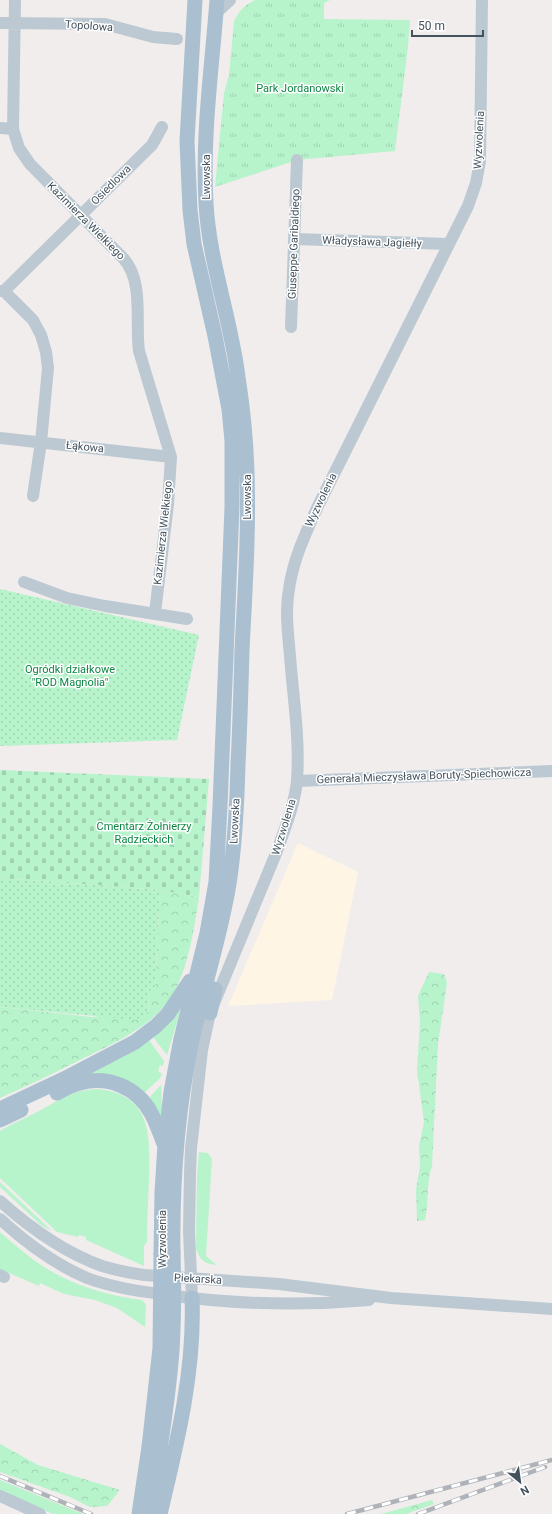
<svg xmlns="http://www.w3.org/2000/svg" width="552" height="1514" viewBox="0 0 552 1514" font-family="Roboto,sans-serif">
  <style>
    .commercial { fill: #fef5e4 }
    .grass { fill: #b7f3cb }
    .forest { fill: url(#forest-crowns) }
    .cemetery { fill: url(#cemetery-stones) }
    .park { fill: url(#park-tufts) }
    .garden { fill: url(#garden-dots) }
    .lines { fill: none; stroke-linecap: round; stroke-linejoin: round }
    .minor { stroke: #bcc9d2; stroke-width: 12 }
    .major { stroke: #aabfd0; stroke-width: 15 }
    .rail-casing { stroke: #afb3b9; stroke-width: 4.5 }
    .rail { stroke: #fff; stroke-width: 3; stroke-dasharray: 9; stroke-linecap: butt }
    .major-bridge { stroke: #aabfd0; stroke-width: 15 }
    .labels { text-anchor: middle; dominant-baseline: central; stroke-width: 3; stroke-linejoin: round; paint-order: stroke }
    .street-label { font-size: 11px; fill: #44525d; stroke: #fff }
    .park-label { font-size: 11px; fill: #0d8644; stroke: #fff }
  </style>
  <defs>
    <pattern id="forest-crowns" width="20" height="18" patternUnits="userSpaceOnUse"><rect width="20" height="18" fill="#b7f3cb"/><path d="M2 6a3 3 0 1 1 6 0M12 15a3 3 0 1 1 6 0" fill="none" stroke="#9fd2b1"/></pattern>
    <pattern id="cemetery-stones" width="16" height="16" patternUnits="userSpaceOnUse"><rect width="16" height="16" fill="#b7f3cb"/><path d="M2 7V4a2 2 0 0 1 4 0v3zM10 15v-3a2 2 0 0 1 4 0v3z" fill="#9fd2b1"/></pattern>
    <pattern id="park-tufts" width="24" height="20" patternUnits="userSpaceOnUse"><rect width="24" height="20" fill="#b7f3cb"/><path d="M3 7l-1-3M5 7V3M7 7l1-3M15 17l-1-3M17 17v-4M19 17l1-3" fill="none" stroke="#9fd2b1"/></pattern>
    <pattern id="garden-dots" width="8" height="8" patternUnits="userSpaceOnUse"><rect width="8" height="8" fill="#b7f3cb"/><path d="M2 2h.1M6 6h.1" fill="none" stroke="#9fd2b1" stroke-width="1.8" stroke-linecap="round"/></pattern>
  </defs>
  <rect width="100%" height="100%" fill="#f1eded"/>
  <!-- commercial -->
  <path class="commercial" d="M 298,843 L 358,872 L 332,1000 L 228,1006 Z"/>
  <!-- grass -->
  <path class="grass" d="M 182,1005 L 167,1055 L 153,1037 Z
    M 149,1040 L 164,1061 L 163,1066 L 160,1065 L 158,1071 L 162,1074 L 160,1078 L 143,1094 L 77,1078 Z
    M 161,1085 L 162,1105 L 161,1121 L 149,1098 Z
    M 98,1089 C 153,1095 150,1137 149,1180 C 148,1201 147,1222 147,1242 L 144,1246 L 144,1266 L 86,1240 L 86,1237 L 79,1235 L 78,1237 L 57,1232 L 0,1178 L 0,1131 C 13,1123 28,1117 41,1110 C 63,1098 72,1090 98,1089 Z
    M 199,1152 L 208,1153 L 212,1159 L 206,1256 L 217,1265 C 205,1264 200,1260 196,1249 L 197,1176 Z
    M 0,1182 L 52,1231 L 42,1226 L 0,1187 Z
    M 0,1232 C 8,1239 17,1247 26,1254 C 59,1281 101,1295 142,1300 L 146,1305 L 145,1327 L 117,1308 L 95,1300 L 64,1294 L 40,1283 L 39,1286 L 0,1269 Z
    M 0,1480 L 83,1514 L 53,1514 L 0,1492 Z"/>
  <!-- forest -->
  <path class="forest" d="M 160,890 L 199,897 C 194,929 188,972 170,999 C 150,1028 110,1045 80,1060 C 54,1073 27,1086 0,1098 L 0,1007 L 92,1017 L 148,1012 L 150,990 L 155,990 Z
    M 429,972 L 444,974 L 447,983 L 438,1044 L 432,1166 C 426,1183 429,1202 425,1220 L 417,1221 L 416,1190 L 420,1166 L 419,1146 L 424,1122 L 417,1070 L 420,1023 L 418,996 Z
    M 0,1444 L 38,1465 L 120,1490 L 107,1506 L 90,1507 L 70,1497 L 0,1472 Z
    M 432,1500 L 434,1504 L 406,1514 L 381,1514 Z"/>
  <!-- cemetery -->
  <path class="cemetery" d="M 0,770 L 209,779 L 199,897 L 160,890 L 0,878 Z"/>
  <!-- park -->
  <path class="park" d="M 255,0 L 330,0 L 324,3 L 324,19 L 410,20 L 408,47 L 395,151 L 297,160 L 215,187 L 224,93 L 229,75 L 234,22 C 238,11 245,5 255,0 Z"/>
  <!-- garden -->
  <path class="garden" d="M 0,589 L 199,635 L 177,740 L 0,746 Z
    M 0,878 L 160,890 L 155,990 L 150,990 L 148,1012 L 136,1020 L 0,1007 Z"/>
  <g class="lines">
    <!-- minor -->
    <path class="minor" d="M 15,0 L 13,129 L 19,148 L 30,164 L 124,259 C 144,282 135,322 139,351 L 171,457 L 168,504 L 155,613
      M 216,13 L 230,0
      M 0,23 L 105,24 L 153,37 L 177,39
      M 0,128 L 13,129
      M 295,239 L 449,244
      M 0,291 L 4,291 L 152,145 L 162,127
      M 4,291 L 33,320 L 41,335 L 46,352 L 48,368 L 41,442 L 33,496
      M 291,327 L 297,160
      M 0,438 L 171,457
      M 24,582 L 67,598 L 105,606 L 187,619
      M 297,781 L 552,771
      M 0,1201 C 30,1228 63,1252 102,1266 C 115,1270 130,1273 144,1275 L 279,1284 L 391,1298 L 552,1309
      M 0,1219 C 26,1243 54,1264 87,1278 C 111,1287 136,1291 161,1294 C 228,1304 302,1306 369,1300
      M 0,1275 L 4,1277
      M 192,1298 L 189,1232 L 190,1173 L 191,1148 L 202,1050 L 210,1013 L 277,851 C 285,828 295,804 297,780 C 300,739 293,697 290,656 C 288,633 285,611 289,589 C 293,560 306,532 318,506 L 468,206 L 476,183 L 480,161 L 482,0
      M 0,1496 L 40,1514"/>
    <!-- major -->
    <path class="major" d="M 210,1013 L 215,989
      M 57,1093 C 64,1089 72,1085 80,1083 C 107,1075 137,1087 151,1113 C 156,1122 160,1133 164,1144
      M 0,1109 L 68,1077 L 135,1042 L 156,1026 L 168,1014 L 190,981
      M 0,1120 L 21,1110
      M 173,1253 C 172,1183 177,1114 191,1045 C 202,991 220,939 229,884 C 235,845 237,804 238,764 C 240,726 241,688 242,650 C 245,591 249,531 247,472 C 246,440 243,409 238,377 C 231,319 209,262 206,203 C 202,135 212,67 217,0
      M 161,1254 L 162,1192 L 165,1145 L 171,1092 L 181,1039 L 207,933 L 216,882 L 220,806 L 232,507 L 232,441 L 229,409 L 215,336 L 194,244 L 190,210 L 187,141 L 195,0
      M 139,1514 L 149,1447
      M 160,1514 C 177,1443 195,1371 192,1298"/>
    <!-- rail casing -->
    <g class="rail-casing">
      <path id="rail" d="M 0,1476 L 91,1514
        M 347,1514 L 552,1460
        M 418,1514 L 545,1467"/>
    </g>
    <!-- rail -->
    <use href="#rail" class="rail"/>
    <!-- major-bridge -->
    <path class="major-bridge" d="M 149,1447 L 160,1348 L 161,1254
      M 150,1514 C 158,1460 168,1406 172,1351 C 174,1318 174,1286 173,1253"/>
  </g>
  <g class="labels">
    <!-- street labels -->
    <g class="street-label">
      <text transform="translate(89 26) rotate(4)">Topolowa</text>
      <text transform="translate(479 140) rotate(-87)">Wyzwolenia</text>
      <text transform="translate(206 177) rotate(-90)">Lwowska</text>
      <text transform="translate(111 185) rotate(-45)">Osiedlowa</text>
      <text transform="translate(86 221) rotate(45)">Kazimierza Wielkiego</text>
      <text transform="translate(372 242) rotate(2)">Władysława Jagiełły</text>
      <text transform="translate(294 244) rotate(-88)">Giuseppe Garibaldiego</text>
      <text transform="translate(85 447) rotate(6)">Łąkowa</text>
      <text transform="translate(247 497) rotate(-90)">Lwowska</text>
      <text transform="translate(321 500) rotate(-64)">Wyzwolenia</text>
      <text transform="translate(163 533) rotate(-84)">Kazimierza Wielkiego</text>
      <text transform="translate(424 776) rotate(-2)">Generała Mieczysława Boruty-Spiechowicza</text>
      <text transform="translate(235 821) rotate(-87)">Lwowska</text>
      <text transform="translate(284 827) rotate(-73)">Wyzwolenia</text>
      <text transform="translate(162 1239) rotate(-90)">Wyzwolenia</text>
      <text transform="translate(198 1279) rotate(3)">Piekarska</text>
    </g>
    <!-- park labels -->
    <g class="park-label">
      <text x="300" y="88">Park Jordanowski</text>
      <text x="70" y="669">Ogródki działkowe<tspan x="70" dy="13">"ROD Magnolia"</tspan></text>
      <text x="144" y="826">Cmentarz Żołnierzy<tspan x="144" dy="13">Radzieckich</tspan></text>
    </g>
  </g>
  <!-- north arrow -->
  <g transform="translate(520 1482) rotate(151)" stroke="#ffffff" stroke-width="3" paint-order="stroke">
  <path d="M0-3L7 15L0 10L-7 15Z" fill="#44525d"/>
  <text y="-6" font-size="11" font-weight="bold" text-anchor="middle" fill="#44525d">N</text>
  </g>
  <!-- scale -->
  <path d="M412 30v6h71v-6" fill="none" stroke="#44525d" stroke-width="2"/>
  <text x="418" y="30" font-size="12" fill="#44525d" stroke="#ffffff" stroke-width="3" paint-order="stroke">50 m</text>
</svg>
